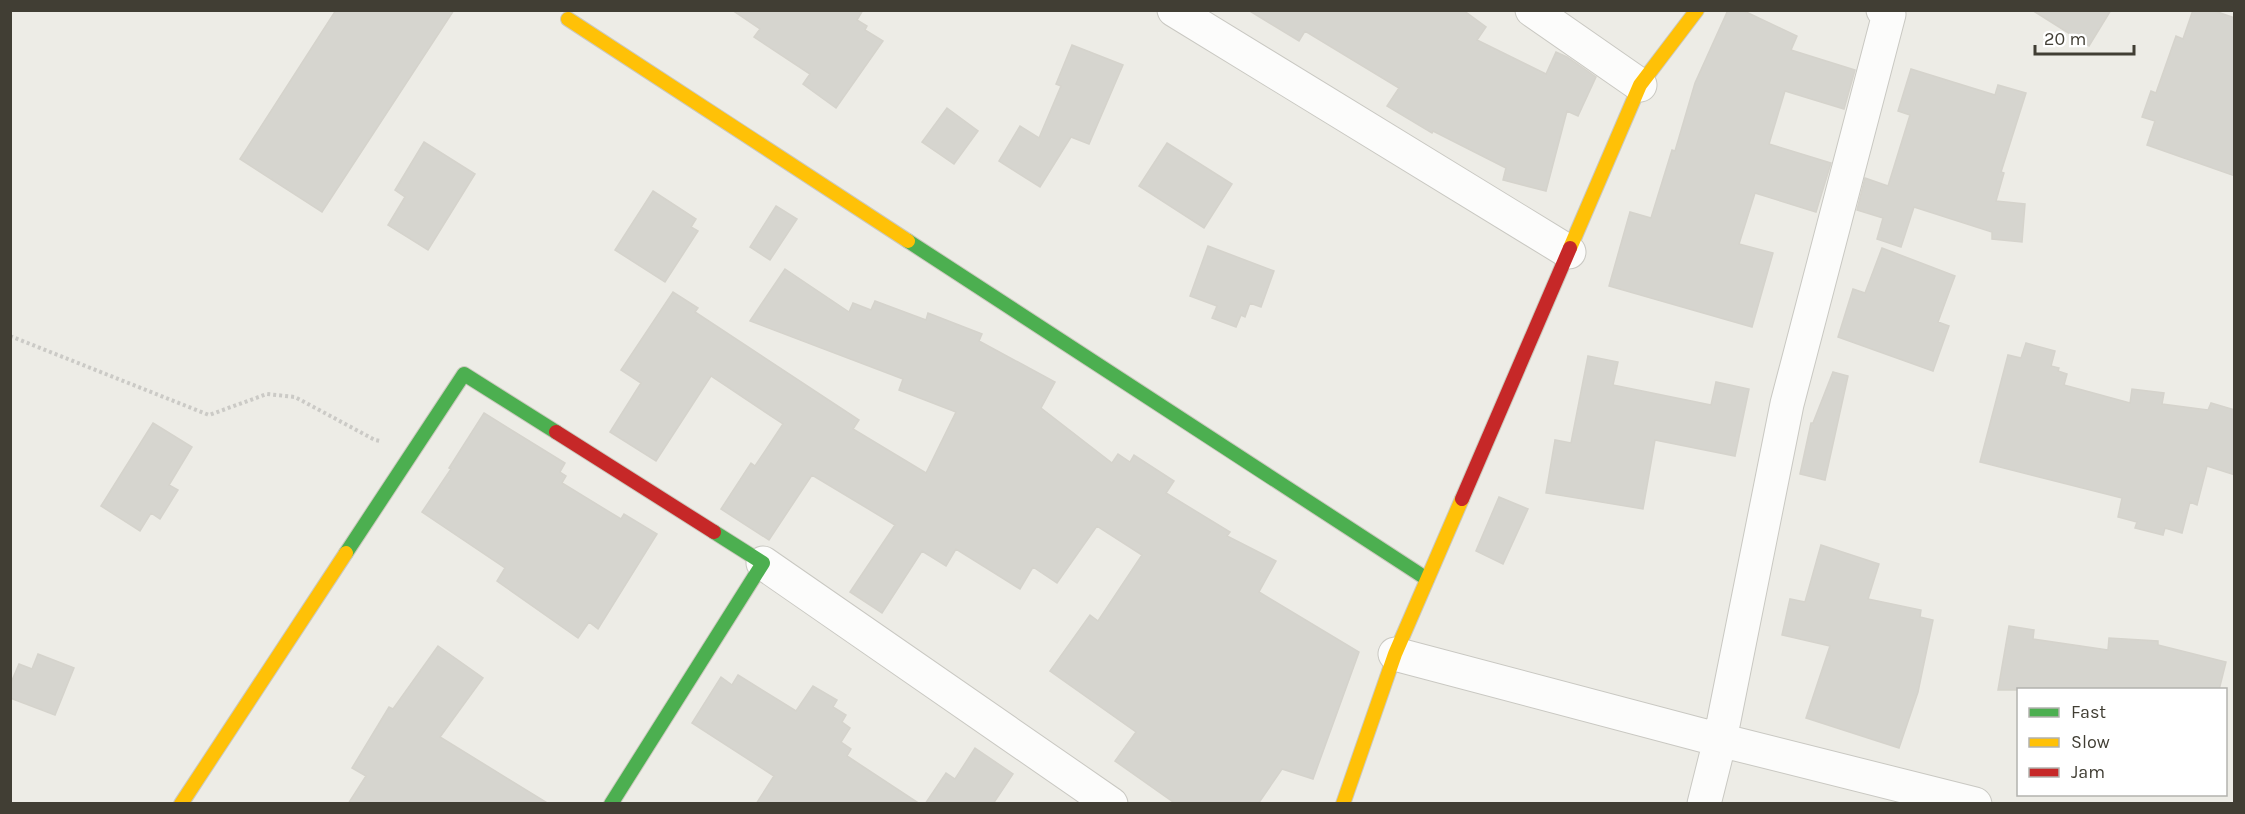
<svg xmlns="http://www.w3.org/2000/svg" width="2245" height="814" viewBox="0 0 2245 814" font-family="Karla,sans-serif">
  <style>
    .building { fill: #d6d5cf; stroke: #d5d3cc; stroke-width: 1.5 }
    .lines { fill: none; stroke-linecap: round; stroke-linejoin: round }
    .street-casing { stroke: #c9c8c2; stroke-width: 35 }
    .fast-casing { stroke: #cbc9be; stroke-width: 16 }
    .slow-casing { stroke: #cbc9be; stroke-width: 16 }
    .jam-casing { stroke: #cbc9be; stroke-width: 16 }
    .path { stroke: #cbcac6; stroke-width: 4; stroke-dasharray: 3 3; stroke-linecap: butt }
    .street { stroke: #fcfcfb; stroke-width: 33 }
    .fast { stroke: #4caf50; stroke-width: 14 }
    .slow { stroke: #ffc107; stroke-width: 14 }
    .jam { stroke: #c62828; stroke-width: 14 }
  </style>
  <rect width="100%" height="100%" fill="#edece6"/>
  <!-- building -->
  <path class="building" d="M 336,10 L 454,10 L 322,212 L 240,159 Z
    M 732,10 L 863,10 L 857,20 L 867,26 L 865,30 L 883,41 L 836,108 L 803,84 L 810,74 L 754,37 L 760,29 Z
    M 1248,10 L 1463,10 L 1486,27 L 1477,40 L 1546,74 L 1556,52 L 1567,57 L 1596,77 L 1578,116 L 1567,111 L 1546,191 L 1503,180 L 1506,168 L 1433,131 L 1432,133 L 1387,106 L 1399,88 L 1305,31 L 1299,41 Z
    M 1728,10 L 1742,10 L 1797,36 L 1791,50 L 1855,70 L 1844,109 L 1785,91 L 1769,144 L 1831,163 L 1816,212 L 1755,193 L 1739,244 L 1773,253 L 1752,327 L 1609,286 L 1630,212 L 1651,218 L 1672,150 L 1675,151 L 1695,83 Z
    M 2032,10 L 2111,10 L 2089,46 Z
    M 2193,10 L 2212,10 L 2235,18 L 2235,176 L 2147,145 L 2155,121 L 2142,117 L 2151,91 L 2156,93 L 2176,36 L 2183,39 Z
    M 1072,45 L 1123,65 L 1089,144 L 1071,137 L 1040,187 L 999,161 L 1020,126 L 1039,138 L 1061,86 L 1056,84 Z
    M 1911,69 L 1995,95 L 1998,85 L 2026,93 L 2001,172 L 2004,173 L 1996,201 L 2025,204 L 2022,242 L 1992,239 L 1992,232 L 1914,207 L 1901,247 L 1877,239 L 1883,218 L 1857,210 L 1865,178 L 1888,186 L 1910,115 L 1898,111 Z
    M 947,108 L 978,131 L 954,164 L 922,142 Z
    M 424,142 L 475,174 L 428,250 L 388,225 L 405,197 L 395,190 Z
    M 1167,143 L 1232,184 L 1204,228 L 1139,186 Z
    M 653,191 L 696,219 L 691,227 L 698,231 L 665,282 L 615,250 Z
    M 776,206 L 797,219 L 770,260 L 750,247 Z
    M 1208,246 L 1274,271 L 1261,307 L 1250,303 L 1245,317 L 1241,315 L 1236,327 L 1212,318 L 1217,306 L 1190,296 Z
    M 1882,248 L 1955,276 L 1938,322 L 1949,326 L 1933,371 L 1838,337 L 1853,289 L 1865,293 Z
    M 785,269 L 849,312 L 853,303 L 871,310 L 875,301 L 926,320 L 928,313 L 982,334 L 979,341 L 1055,382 L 1041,408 L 1112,463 L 1118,454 L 1130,462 L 1134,455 L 1174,481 L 1166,493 L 1230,532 L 1227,536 L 1276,561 L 1259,592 L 1359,652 L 1313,779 L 1282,769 L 1258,804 L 1176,804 L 1115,761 L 1136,732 L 1050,671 L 1090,615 L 1098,621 L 1142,555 L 1097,526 L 1057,583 L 1033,567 L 1020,589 L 956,549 L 946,566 L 922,551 L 882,613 L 850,592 L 895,525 L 812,475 L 769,540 L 721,509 L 751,463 L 755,466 L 783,424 L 711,376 L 656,461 L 610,432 L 641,383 L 621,370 L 673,292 L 698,308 L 695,312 L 859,420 L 853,429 L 926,473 L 956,412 L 899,390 L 903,379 L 750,321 Z
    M 2026,343 L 2055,351 L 2051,366 L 2059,368 L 2058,371 L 2067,374 L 2064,385 L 2130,403 L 2132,389 L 2164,393 L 2162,404 L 2208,410 L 2211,403 L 2235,410 L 2235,475 L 2207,466 L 2197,505 L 2190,502 L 2182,533 L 2165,528 L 2163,535 L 2135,528 L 2137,522 L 2118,517 L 2122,498 L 1980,462 L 2008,355 L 2021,358 Z
    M 1588,356 L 1618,362 L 1613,385 L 1711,405 L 1716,382 L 1749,389 L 1735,456 L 1655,440 L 1643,509 L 1546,493 L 1555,440 L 1571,443 Z
    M 1833,372 L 1848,376 L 1825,480 L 1800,474 L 1811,423 L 1813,423 Z
    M 484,413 L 565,463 L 560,472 L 566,476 L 562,483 L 621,519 L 624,514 L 657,534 L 598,629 L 589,622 L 578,638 L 497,581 L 505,568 L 422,512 L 451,469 L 449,468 Z
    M 153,423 L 192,447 L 169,485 L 178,490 L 160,519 L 151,513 L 140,531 L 101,506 Z
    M 1499,497 L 1528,509 L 1503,564 L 1476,551 Z
    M 1821,545 L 1879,564 L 1868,599 L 1921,610 L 1920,617 L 1933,620 L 1918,692 L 1899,748 L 1806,718 L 1830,646 L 1782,635 L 1790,599 L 1805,602 Z
    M 2009,626 L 2034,630 L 2033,639 L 2108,650 L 2109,638 L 2158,641 L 2158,645 L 2226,662 L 2219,690 L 1998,690 Z
    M 438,646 L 483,678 L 440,737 L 549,804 L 348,804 L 366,776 L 352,768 L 389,707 L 393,709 Z
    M 38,654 L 74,668 L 55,715 L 10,698 L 10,685 L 19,664 L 32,669 Z
    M 738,675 L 796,711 L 813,686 L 837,700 L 833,707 L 846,715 L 842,722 L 850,728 L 841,742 L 851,749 L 847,756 L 920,804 L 756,804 L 774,776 L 692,723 L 721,677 L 732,685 Z
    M 975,748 L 1013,774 L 993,804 L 925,804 L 946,773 L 955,779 Z"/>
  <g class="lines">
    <!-- street casing -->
    <g class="street-casing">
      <path id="street" d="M 1174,10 L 1569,252
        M 1532,10 L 1640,85
        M 763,563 L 1111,804
        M 1395,654 L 1720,740 L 1975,804
        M 1704,804 L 1720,740 L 1787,404 L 1889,14 L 1883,10"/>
    </g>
    <!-- fast casing -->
    <g class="fast-casing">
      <path id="fast" d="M 908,241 L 1427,579
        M 346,553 L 464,374 L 556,432
        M 611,804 L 763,563 L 714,532"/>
    </g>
    <!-- slow casing -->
    <g class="slow-casing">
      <path id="slow" d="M 568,19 L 908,241
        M 1570,248 L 1640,85 L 1697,10
        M 181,804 L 346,553
        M 1343,804 L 1395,654 L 1462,499"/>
    </g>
    <!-- jam casing -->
    <g class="jam-casing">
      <path id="jam" d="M 556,432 L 714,532
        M 1462,499 L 1570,248"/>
    </g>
    <!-- path -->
    <path class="path" d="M 10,336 L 209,415 L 267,394 L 295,397 L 375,440 L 380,441"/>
    <!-- street -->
    <use href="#street" class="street"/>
    <!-- fast -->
    <use href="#fast" class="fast"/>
    <!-- slow -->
    <use href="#slow" class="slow"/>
    <!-- jam -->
    <use href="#jam" class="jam"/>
  </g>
  <!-- border -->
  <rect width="2245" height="814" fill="none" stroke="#413e34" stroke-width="24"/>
  <!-- legend -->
  <rect x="2017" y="688" width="210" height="108" fill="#ffffff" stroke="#b3b2ae" stroke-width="1.5"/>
  <rect x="2029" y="708" width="30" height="9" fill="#4caf50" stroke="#b3b2ae" stroke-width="1.5"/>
  <text x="2071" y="718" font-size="18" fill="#413e34">Fast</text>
  <rect x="2029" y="738" width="30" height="9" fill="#ffc107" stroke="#b3b2ae" stroke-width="1.5"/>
  <text x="2071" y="748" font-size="18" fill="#413e34">Slow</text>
  <rect x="2029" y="768" width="30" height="9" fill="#c62828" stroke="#b3b2ae" stroke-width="1.5"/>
  <text x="2071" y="778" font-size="18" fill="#413e34">Jam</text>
  <!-- scale -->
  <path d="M2035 45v9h99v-9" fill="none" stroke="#413e34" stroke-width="3"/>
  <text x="2044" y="45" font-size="18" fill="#413e34" stroke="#ffffff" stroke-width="4.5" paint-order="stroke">20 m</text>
</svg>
